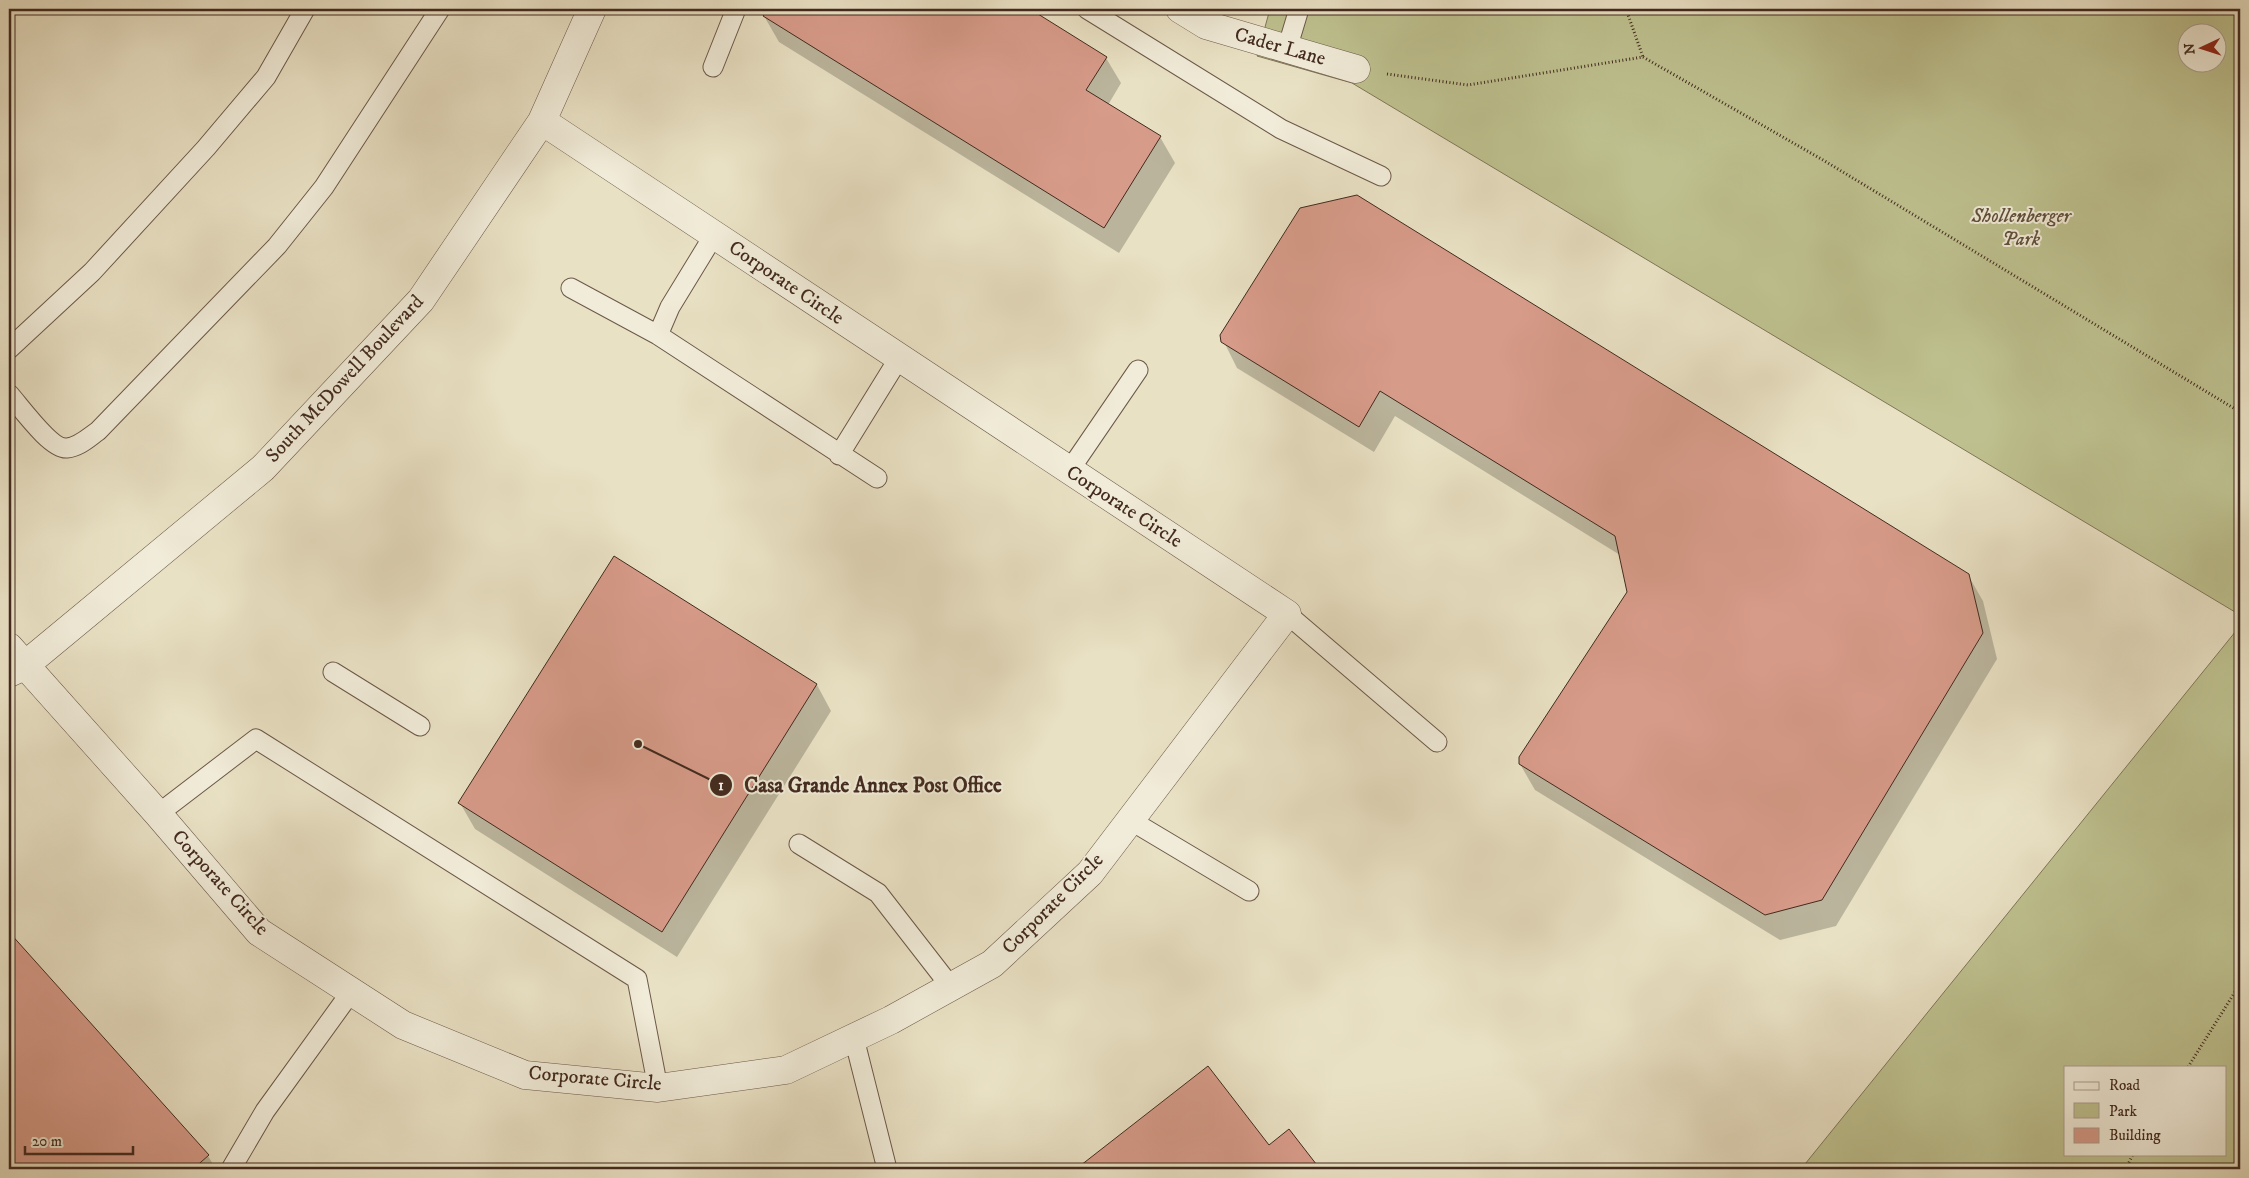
<svg xmlns="http://www.w3.org/2000/svg" width="2249" height="1178" viewBox="0 0 2249 1178" font-family="'IM FELL DW Pica',serif">
  <style>
    .green { fill: #bec18f; stroke: #807657; fill-rule: evenodd }
    .shadow { fill: #0003 }
    .building { fill: #d79b89; stroke: #422a1f }
    .lines { fill: none; stroke-linecap: round; stroke-linejoin: round }
    .service-casing { stroke: #6c5848; stroke-width: 21 }
    .minor-casing { stroke: #6c5848; stroke-width: 29 }
    .path { stroke: #422a1f; stroke-width: 3; stroke-dasharray: 1 2.5; stroke-linecap: butt }
    .service { stroke: #f1ecd9; stroke-width: 19 }
    .minor { stroke: #f1ecd9; stroke-width: 28 }
    .labels { text-anchor: middle; dominant-baseline: central; stroke-width: 4; stroke-linejoin: round; paint-order: stroke }
    .street-label { font-size: 20px; fill: #422a1f; stroke: #f1ecd9 }
    .park-label { font-size: 20px; font-style: italic; fill: #61503b; stroke: #f1ecd9 }
    .leader { fill: none; stroke: #422a1f; stroke-width: 2 }
    .callout-dot { fill: #422a1f; stroke: #f1ecd9; stroke-width: 2 }
    .mark-label { font-size: 15px; text-anchor: middle; font-weight: bold; fill: #fff }
    .callout-label { font-size: 21px; text-anchor: middle; font-weight: bold; fill: #422a1f; stroke: #f1ecd9; stroke-width: 4; stroke-linejoin: round; paint-order: stroke }
  </style>
  <rect width="100%" height="100%" fill="#e9e1c4"/>
  <filter id="stains"><feTurbulence type="fractalNoise" baseFrequency=".004" numOctaves="4"/><feColorMatrix values="0 0 0 0 .2 0 0 0 0 .09 0 0 0 0 .02 0 0 0 .5 -.17"/></filter>
  <radialGradient id="worn" r=".72"><stop offset=".6" stop-color="#630" stop-opacity="0"/><stop offset="1" stop-color="#630" stop-opacity=".3"/></radialGradient>
  <!-- green -->
  <path class="green" d="M 1270,9 L 2240,9 L 2240,615 L 1352,83 L 1257,56 ZM 2186,32 L 2216,32 L 2216,62 L 2186,62 Z
    M 2240,626 L 2240,1169 L 1801,1169 ZM 2065,1067 L 2225,1067 L 2225,1154 L 2065,1154 Z"/>
  <!-- shadow -->
  <path class="shadow" d="M 769,9 L 1027,9 L 1106,58 L 1121,83 L 1108,105 L 1160,137 L 1175,163 L 1119,253 L 779,42 L 764,16 Z
    M 1221,336 L 1968,575 L 1983,601 L 1997,659 L 1836,926 L 1780,940 L 1535,790 L 1520,764 L 1628,593 L 1620,555 L 1395,416 L 1374,452 L 1237,368 Z
    M 614,557 L 817,685 L 831,711 L 677,957 L 475,829 L 460,803 Z
    M 9,934 L 208,1156 L 216,1169 L 9,1169 Z
    M 1208,1068 L 1269,1147 L 1289,1131 L 1318,1169 L 1078,1169 Z"/>
  <!-- building -->
  <path class="building" d="M 768,9 L 1030,9 L 1107,57 L 1086,90 L 1161,136 L 1104,228 L 763,16 Z
    M 1357,195 L 1969,574 L 1983,633 L 1822,900 L 1765,915 L 1519,764 L 1519,757 L 1627,592 L 1615,536 L 1380,391 L 1359,427 L 1221,342 L 1220,335 L 1300,208 Z
    M 614,556 L 817,684 L 662,932 L 458,803 Z
    M 9,932 L 209,1155 L 193,1169 L 9,1169 Z
    M 1208,1066 L 1269,1145 L 1289,1129 L 1320,1169 L 1076,1169 Z"/>
  <g class="lines">
    <!-- service casing -->
    <g class="service-casing">
      <path id="service" d="M 1087,9 L 1281,129 L 1381,176
        M 1287,49 L 1299,9
        M 713,67 L 736,9
        M 571,288 L 658,335 L 877,478
        M 658,335 L 670,307 L 714,235
        M 9,349 L 92,272 L 206,148 L 266,77 L 305,9
        M 9,394 C 20,406 51,450 67,448 C 79,447 88,438 98,431 L 277,246 L 324,187 L 440,9
        M 839,455 L 899,358
        M 1069,471 L 1138,370
        M 1287,614 L 1437,742
        M 333,672 L 420,726
        M 158,814 L 256,739 L 637,979 L 658,1088
        M 1130,820 L 1249,891
        M 799,844 L 878,893 L 951,987
        M 854,1038 L 887,1169
        M 231,1169 L 265,1111 L 351,992"/>
    </g>
    <!-- minor casing -->
    <g class="minor-casing">
      <path id="minor" d="M 1180,9 L 1206,25 L 1356,69
        M 9,647 L 158,814 L 259,932 L 403,1025 L 525,1075 L 658,1088 L 786,1070 L 891,1020 L 992,964 L 1090,873 L 1287,614 L 542,121
        M 9,673 L 24,666 L 263,468 L 421,300 L 542,121 L 592,9"/>
    </g>
    <!-- path -->
    <path class="path" d="M 1626,9 L 1643,57
      M 1387,74 L 1468,85 L 1643,57 L 1823,160 L 2240,412
      M 2188,1067 L 2240,984
      M 2126,1169 L 2133,1154"/>
    <!-- service -->
    <use href="#service" class="service"/>
    <!-- minor -->
    <use href="#minor" class="minor"/>
  </g>
  <g class="labels">
    <!-- street labels -->
    <g class="street-label">
      <text transform="translate(1280 47) rotate(16)">Cader Lane</text>
      <text transform="translate(786 283) rotate(34)">Corporate Circle</text>
      <text transform="translate(345 379) rotate(-47)">South McDowell Boulevard</text>
      <text transform="translate(1124 507) rotate(33)">Corporate Circle</text>
      <text transform="translate(220 883) rotate(48)">Corporate Circle</text>
      <text transform="translate(1053 904) rotate(-45)">Corporate Circle</text>
      <text transform="translate(595 1079) rotate(5)">Corporate Circle</text>
    </g>
    <!-- park labels -->
    <g class="park-label">
      <text x="2021" y="216">Shollenberger<tspan x="2021" dy="23">Park</tspan></text>
    </g>
  </g>
  <!-- callouts -->
  <path class="leader" d="M638 744L721 785"/>
  <g class="callout-dot">
    <circle cx="638" cy="744" r="5"/>
    <circle cx="721" cy="785" r="12"/>
  </g>
  <g class="mark-label">
    <text x="721" y="790">1</text>
  </g>
  <g class="callout-label">
    <text x="873" y="792">Casa Grande Annex Post Office</text>
  </g>
  <!-- margin -->
  <rect width="2249" height="1178" fill="none" stroke="#e9e1c4" stroke-width="30"/>
  <rect x="10" y="10" width="2229" height="1158" fill="none" stroke="#422a1f" stroke-width="2.5"/>
  <rect x="15" y="15" width="2219" height="1148" fill="none" stroke="#422a1f"/>
  <!-- legend -->
  <rect x="2064" y="1066" width="162" height="90" fill="#f1ecd9" stroke="#ab9e8f"/>
  <rect x="2074" y="1082" width="25" height="8" fill="#f1ecd9" stroke="#ab9e8f"/>
  <text x="2109" y="1090" font-size="15" fill="#422a1f">Road</text>
  <rect x="2074" y="1103" width="25" height="15" fill="#bec18f" stroke="#ab9e8f"/>
  <text x="2109" y="1116" font-size="15" fill="#422a1f">Park</text>
  <rect x="2074" y="1128" width="25" height="15" fill="#d79b89" stroke="#ab9e8f"/>
  <text x="2109" y="1140" font-size="15" fill="#422a1f">Building</text>
  <!-- north arrow -->
  <g transform="translate(2202 48) rotate(266)"><circle r="24" fill="#f1ecd9" stroke="#ab9e8f"/>
  <path d="M0-4L9 19L0 12L-9 19Z" fill="#8f2418"/>
  <text y="-8" font-size="14" font-weight="bold" text-anchor="middle" fill="#422a1f">N</text>
  </g>
  <!-- scale -->
  <path d="M25 1146v8h108v-8" fill="none" stroke="#422a1f" stroke-width="2.5"/>
  <text x="32" y="1146" font-size="15" fill="#422a1f" stroke="#f1ecd9" stroke-width="4" paint-order="stroke">20 m</text>
  <rect width="100%" height="100%" filter="url(#stains)"/>
  <rect width="100%" height="100%" fill="url(#worn)"/>
</svg>
